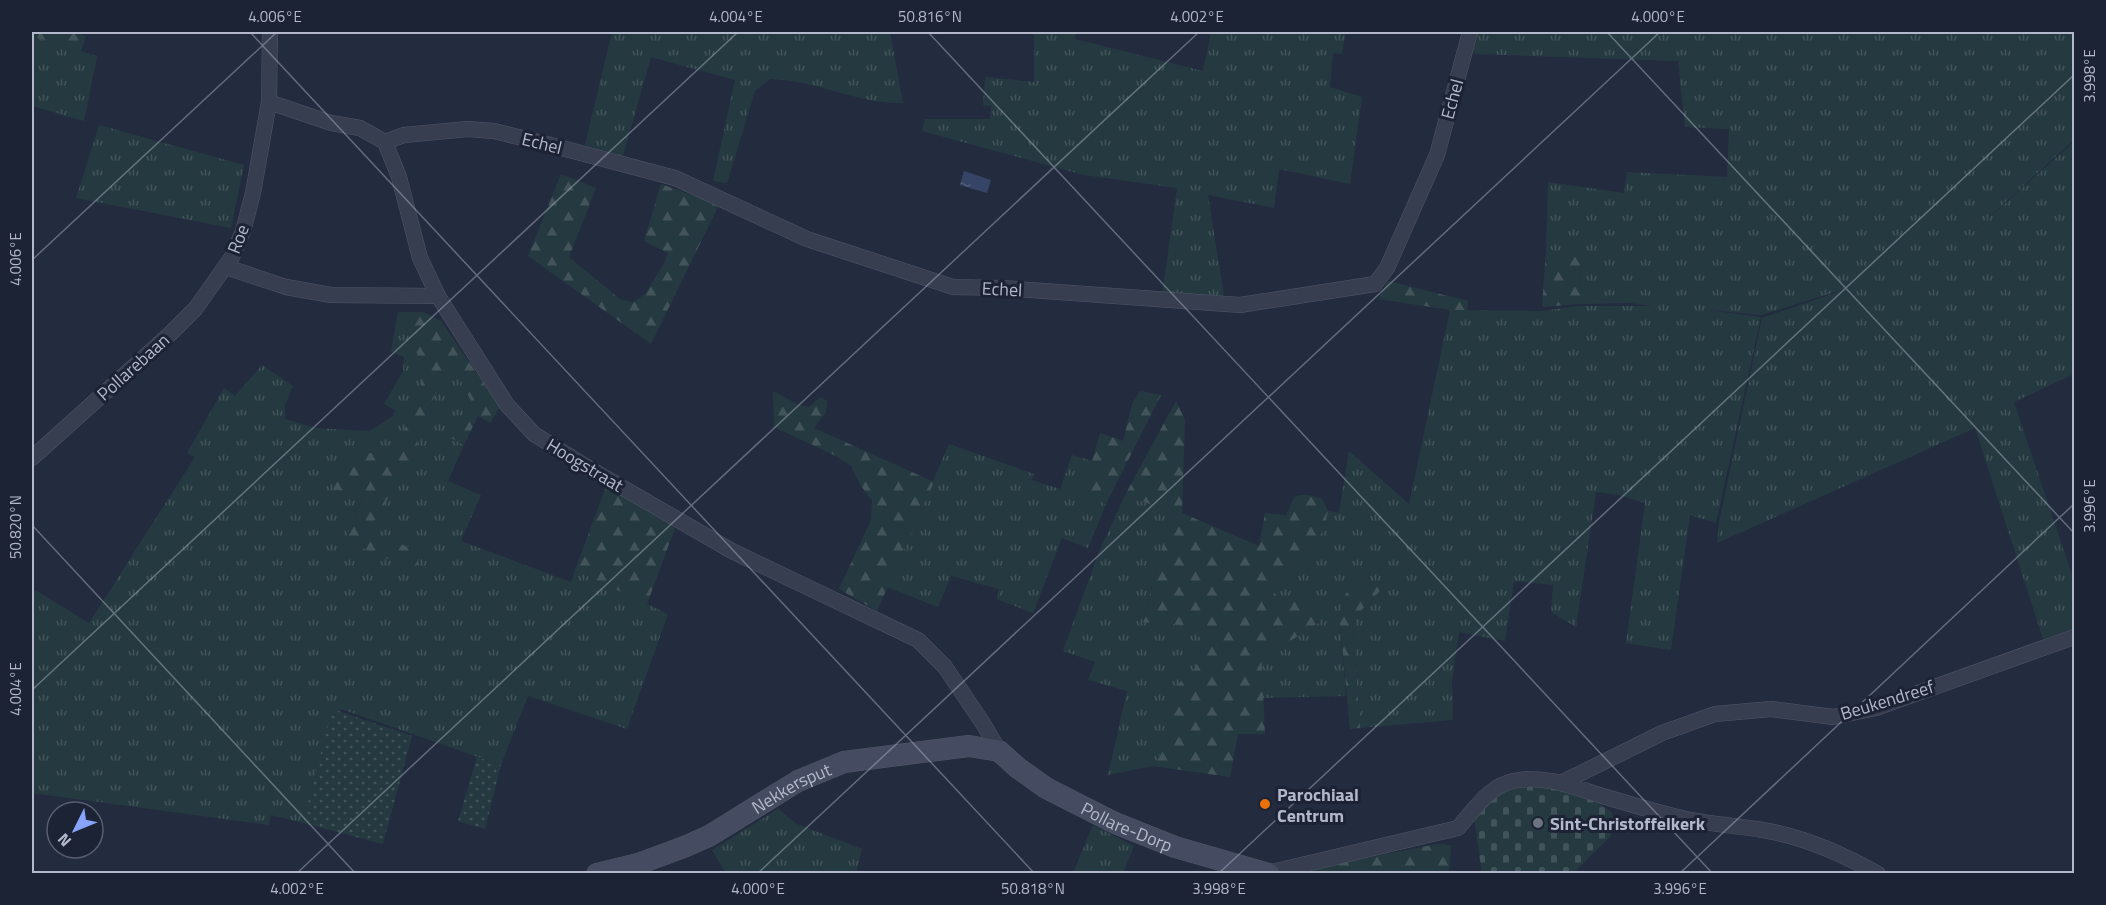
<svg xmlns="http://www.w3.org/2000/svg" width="2106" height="905" viewBox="0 0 2106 905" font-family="'Titillium Web',sans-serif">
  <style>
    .grass { fill: url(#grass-tufts) }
    .forest { fill: url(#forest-firs) }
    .cemetery { fill: url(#cemetery-stones) }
    .garden { fill: url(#garden-dots) }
    .water { fill: url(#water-ripples) }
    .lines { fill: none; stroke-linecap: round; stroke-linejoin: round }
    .street-casing { stroke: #4f5667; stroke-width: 16 }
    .secondary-casing { stroke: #4f5667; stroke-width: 22 }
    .street { stroke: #373e4f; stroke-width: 15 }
    .secondary { stroke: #454c62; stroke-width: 21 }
    .ticks { fill: none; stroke: #b3b9ca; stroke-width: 1.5; stroke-opacity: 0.45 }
    .food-dot { fill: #e8710a; stroke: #1c2334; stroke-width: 2 }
    .worship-dot { fill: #6b7280; stroke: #1c2334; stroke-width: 2 }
    .labels { text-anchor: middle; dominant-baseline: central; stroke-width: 6; stroke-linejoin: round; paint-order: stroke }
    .street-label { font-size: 18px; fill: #b3b9ca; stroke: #1c2334 }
    .poi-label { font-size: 18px; font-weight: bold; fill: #b3b9ca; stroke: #1c2334; text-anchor: start }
    .neatline { fill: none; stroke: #b3b9ca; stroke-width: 2 }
    .ticks-label { font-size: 15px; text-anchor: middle; fill: #b3b9ca }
  </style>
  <defs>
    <pattern id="grass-tufts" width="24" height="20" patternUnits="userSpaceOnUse" patternTransform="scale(1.5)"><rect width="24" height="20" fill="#253a40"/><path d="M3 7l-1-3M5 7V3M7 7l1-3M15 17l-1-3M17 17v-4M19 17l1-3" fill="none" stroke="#42545a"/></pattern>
    <pattern id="forest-firs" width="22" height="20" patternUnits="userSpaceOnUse" patternTransform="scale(1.5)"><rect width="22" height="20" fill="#253a40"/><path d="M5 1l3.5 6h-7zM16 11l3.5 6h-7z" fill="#42545a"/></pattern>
    <pattern id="cemetery-stones" width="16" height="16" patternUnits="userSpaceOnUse" patternTransform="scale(1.5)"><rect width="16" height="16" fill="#253a40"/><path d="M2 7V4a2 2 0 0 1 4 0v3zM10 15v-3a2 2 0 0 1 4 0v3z" fill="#42545a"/></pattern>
    <pattern id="garden-dots" width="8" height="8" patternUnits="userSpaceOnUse" patternTransform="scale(1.5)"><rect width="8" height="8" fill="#253a40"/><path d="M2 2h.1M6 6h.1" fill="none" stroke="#42545a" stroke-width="1.8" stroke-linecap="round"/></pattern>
    <pattern id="water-ripples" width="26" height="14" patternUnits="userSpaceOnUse" patternTransform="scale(1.5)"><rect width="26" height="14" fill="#364467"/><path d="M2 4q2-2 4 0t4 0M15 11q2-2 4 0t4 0" fill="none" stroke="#515d7b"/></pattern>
  </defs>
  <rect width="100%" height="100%" fill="#232b3f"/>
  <!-- grass -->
  <path class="grass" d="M 612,32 L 890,32 L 903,103 C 858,104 816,80 770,79 L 755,91 L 727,183 L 713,181 L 735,80 L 651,57 L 623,156 L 585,145 Z
    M 1034,32 L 1076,32 L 1075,39 L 1203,71 L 1211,32 L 1346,32 L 1342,54 L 1333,53 L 1330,87 L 1362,97 L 1350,184 L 1279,169 L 1274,208 L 1208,195 L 1224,296 L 1162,295 L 1177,188 L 1084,175 L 922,131 L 925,119 L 990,119 L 991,106 L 983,105 L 985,77 L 1034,82 Z
    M 1477,32 L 2074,32 L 2074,140 L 1947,255 L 2074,142 L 2074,374 L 2014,402 L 2074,581 L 2074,628 L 2043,639 L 1975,428 L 1717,543 L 1719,522 L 1762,318 L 1858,285 L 1761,315 L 1699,309 L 1761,317 L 1716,523 L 1690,515 L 1671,650 L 1626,643 L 1645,503 L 1619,495 L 1596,492 L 1576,627 L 1551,612 L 1553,585 L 1514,581 L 1505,641 L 1459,632 L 1452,681 L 1453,720 L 1360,728 L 1353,629 L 1358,614 L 1374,598 L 1339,613 L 1346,696 L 1263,698 L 1261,647 L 1287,643 L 1320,622 L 1303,603 C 1289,602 1281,602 1272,590 L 1285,572 L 1316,543 L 1325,525 L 1328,511 L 1339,513 L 1349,451 L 1409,504 L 1450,310 L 1542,311 L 1580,306 L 1653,306 L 1630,303 L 1580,304 L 1581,254 L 1546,249 L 1548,182 L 1624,193 L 1627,172 L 1727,177 L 1729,129 L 1685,127 L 1678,61 L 1475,54 L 1471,46 Z
    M 32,36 L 97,56 L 84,121 L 32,106 Z
    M 99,125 L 244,165 L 231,228 L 76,198 Z
    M 398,312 C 405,326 417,344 420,359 C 426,395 410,427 386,453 L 369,453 L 363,495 L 345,541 L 421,552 L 367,532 L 417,449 L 418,434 L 440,384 L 445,375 L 456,370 L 471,401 L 452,438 L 464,445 L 448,481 L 481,495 L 461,541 L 571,582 L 575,570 L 668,614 L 627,729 L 528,696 L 501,765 L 341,709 L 303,823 L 271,815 L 269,825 L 32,793 L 32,595 L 35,590 L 89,623 L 195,457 L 187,453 L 224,388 L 235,396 L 262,365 L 293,386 L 285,405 L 285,419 L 316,428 L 370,431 L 393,416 L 395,410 L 384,404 L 403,371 L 404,357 L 391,351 Z
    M 949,444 L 1034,474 L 1032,480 L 1060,489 L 1072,455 L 1092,461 L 1081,492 L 1106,504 L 1088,548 L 1062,538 L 1033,613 L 997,599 L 999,589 L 951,576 L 938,607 L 887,587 Z
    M 1125,495 L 1171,512 L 1143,621 L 1197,626 L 1204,652 L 1195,668 L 1178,684 L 1169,724 L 1171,737 L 1153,766 L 1108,775 L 1127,691 L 1088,680 L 1095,662 L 1063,651 L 1099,552 Z
    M 778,809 L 797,824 L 862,849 L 856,873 L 726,873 L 712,850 Z
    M 1093,825 L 1134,846 L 1123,873 L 1073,873 Z"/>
  <!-- forest -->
  <path class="forest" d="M 32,32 L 72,32 L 86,36 L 81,52 L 32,36 Z
    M 561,174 L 596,188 L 569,257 L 621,300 L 633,302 L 645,294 L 665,262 L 668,253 L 644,241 L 661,184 L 719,205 L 651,344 L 528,256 Z
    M 1546,249 L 1581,254 L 1580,304 L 1542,307 Z
    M 1388,281 L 1468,301 L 1467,310 L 1450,310 L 1379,299 Z
    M 398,312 L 423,312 L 441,321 L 500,407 L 490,423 L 478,416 L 464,445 L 451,438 L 471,401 L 456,370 L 445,375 L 440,384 L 418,434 L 417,449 L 368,532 L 421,552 L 415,570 L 345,541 L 363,496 L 333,489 L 339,467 L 346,457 L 369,453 L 386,453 C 410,427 426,395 420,359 C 417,344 405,326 398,312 Z
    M 773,391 L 799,405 L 809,407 L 820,397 L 827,401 L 826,412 L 814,428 L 934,482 L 877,611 L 839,589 L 871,520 L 872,501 L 859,483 L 851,466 L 836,456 L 774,427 Z
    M 1140,391 L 1161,395 L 1106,504 L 1080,492 L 1092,461 L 1100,433 L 1123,441 L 1132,404 Z
    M 1176,401 L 1185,420 L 1182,513 L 1259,546 L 1265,513 L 1286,515 L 1294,497 C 1305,493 1312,495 1322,499 L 1328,511 L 1325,525 L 1316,543 L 1285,572 L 1272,590 C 1283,605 1288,599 1303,603 C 1309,604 1316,608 1321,611 L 1320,622 L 1287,643 L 1261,647 L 1265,734 L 1238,734 L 1230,777 L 1153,766 L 1171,737 L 1165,706 L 1178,684 L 1195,668 L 1204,651 L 1196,626 L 1143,622 L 1171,512 L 1125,495 Z
    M 606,487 L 675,528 L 647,604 L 575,570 Z
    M 1372,581 L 1381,590 L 1358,614 L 1353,629 L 1360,728 L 1350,729 L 1339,613 L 1346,593 Z
    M 1437,844 L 1451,845 L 1449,873 L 1313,874 L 1315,870 L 1321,867 Z"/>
  <!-- cemetery -->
  <path class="cemetery" d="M 1510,786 L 1549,786 L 1599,803 L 1611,812 L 1613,817 L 1611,836 L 1573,873 L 1482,874 L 1474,817 L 1480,809 Z"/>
  <!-- garden -->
  <path class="garden" d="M 332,709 L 412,736 L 383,844 L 303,823 Z
    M 477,757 L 501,765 L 485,829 L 458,821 Z"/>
  <!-- water -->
  <path class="water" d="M 964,171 L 991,180 L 987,193 L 960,185 Z"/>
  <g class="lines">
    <!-- street casing -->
    <g class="street-casing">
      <path id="street" d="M 269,102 L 331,123 L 360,128 L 385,142 L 399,177 L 420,258 L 438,296 L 507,405 L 534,434 L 585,466 L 732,551 L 918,640 L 945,667 L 984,725 L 999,751
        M 385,142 L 404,135 L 468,129 L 494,131 L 543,143 L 675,178 L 807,239 L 953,287 L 1002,288 L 1240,305 L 1375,284 L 1387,268 L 1437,155 L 1470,32
        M 226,267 L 286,287 L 331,295 L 438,296
        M 32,458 L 170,334 L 196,308 L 232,257 L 243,231 L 253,193 L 269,102 L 270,32
        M 1563,782 L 1662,733 L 1715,714 L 1771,709 L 1833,717 L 1876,708 L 2074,637
        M 1268,873 L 1458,828 C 1473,811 1489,786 1513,781 C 1545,774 1576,788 1606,797 C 1633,805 1659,813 1686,819 C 1711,824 1737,826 1763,830 C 1804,837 1841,853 1878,874"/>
    </g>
    <!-- secondary casing -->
    <g class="secondary-casing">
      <g id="secondary">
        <path id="s1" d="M 597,874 L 638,864 L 684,847 L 709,836 L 798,781 L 844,762 L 969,746 L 999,751 L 1018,768 L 1046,788 L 1115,823 L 1175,847 L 1269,874"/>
      </g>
    </g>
    <!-- street -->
    <use href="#street" class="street"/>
    <!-- secondary -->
    <use href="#secondary" class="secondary"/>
  </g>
  <!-- ticks -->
  <path class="ticks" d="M 250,32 L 1035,874M 928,32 L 1713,874M 1607,32 L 2074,533M 32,260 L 277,32M 32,525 L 356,874M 32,690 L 738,32M 296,874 L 1199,32M 757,874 L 1660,32M 1218,874 L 2074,75M 1679,874 L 2074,504"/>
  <!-- markers -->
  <circle class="food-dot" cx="1265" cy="804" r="6"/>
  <circle class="worship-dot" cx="1538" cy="823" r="6"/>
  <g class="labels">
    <!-- street labels -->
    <g class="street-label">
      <text transform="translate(1452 99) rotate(-75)">Echel</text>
      <text transform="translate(542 143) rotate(14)">Echel</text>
      <text transform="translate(238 239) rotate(-69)">Roe</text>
      <text transform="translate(1002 289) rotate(3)">Echel</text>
      <text transform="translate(133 367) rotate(-42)">Pollarebaan</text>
      <text transform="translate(585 465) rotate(31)">Hoogstraat</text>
      <text transform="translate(1887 700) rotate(-17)">Beukendreef</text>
      <text stroke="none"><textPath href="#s1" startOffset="214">Nekkersput</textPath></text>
      <text stroke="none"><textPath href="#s1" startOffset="579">Pollare-Dorp</textPath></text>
    </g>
    <!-- poi labels -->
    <g class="poi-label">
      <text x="1277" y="794">Parochiaal<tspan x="1277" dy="21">Centrum</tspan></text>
      <text x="1550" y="823">Sint-Christoffelkerk</text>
    </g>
  </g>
  <!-- border -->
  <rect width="2106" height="905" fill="none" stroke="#1c2334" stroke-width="66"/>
  <!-- north arrow -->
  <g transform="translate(75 830) rotate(227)"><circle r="28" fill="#1c2334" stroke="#585f70" stroke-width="1.5"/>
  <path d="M0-4.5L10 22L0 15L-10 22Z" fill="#86a4fc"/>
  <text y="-9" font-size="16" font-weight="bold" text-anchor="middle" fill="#b3b9ca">N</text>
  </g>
  <rect x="33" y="33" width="2040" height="839" class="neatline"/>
  <g class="ticks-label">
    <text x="275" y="22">4.006°E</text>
    <text x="736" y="22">4.004°E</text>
    <text x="930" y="22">50.816°N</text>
    <text x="1197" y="22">4.002°E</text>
    <text x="1658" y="22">4.000°E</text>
    <text transform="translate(2090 76) rotate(-90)" y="5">3.998°E</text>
    <text transform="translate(16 259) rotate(-90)" y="5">4.006°E</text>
    <text transform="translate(2090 506) rotate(-90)" y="5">3.996°E</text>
    <text transform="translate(16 527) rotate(-90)" y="5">50.820°N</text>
    <text transform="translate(16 689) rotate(-90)" y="5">4.004°E</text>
    <text x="297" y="894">4.002°E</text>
    <text x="758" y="894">4.000°E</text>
    <text x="1033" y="894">50.818°N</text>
    <text x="1219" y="894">3.998°E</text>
    <text x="1680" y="894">3.996°E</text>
  </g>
</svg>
